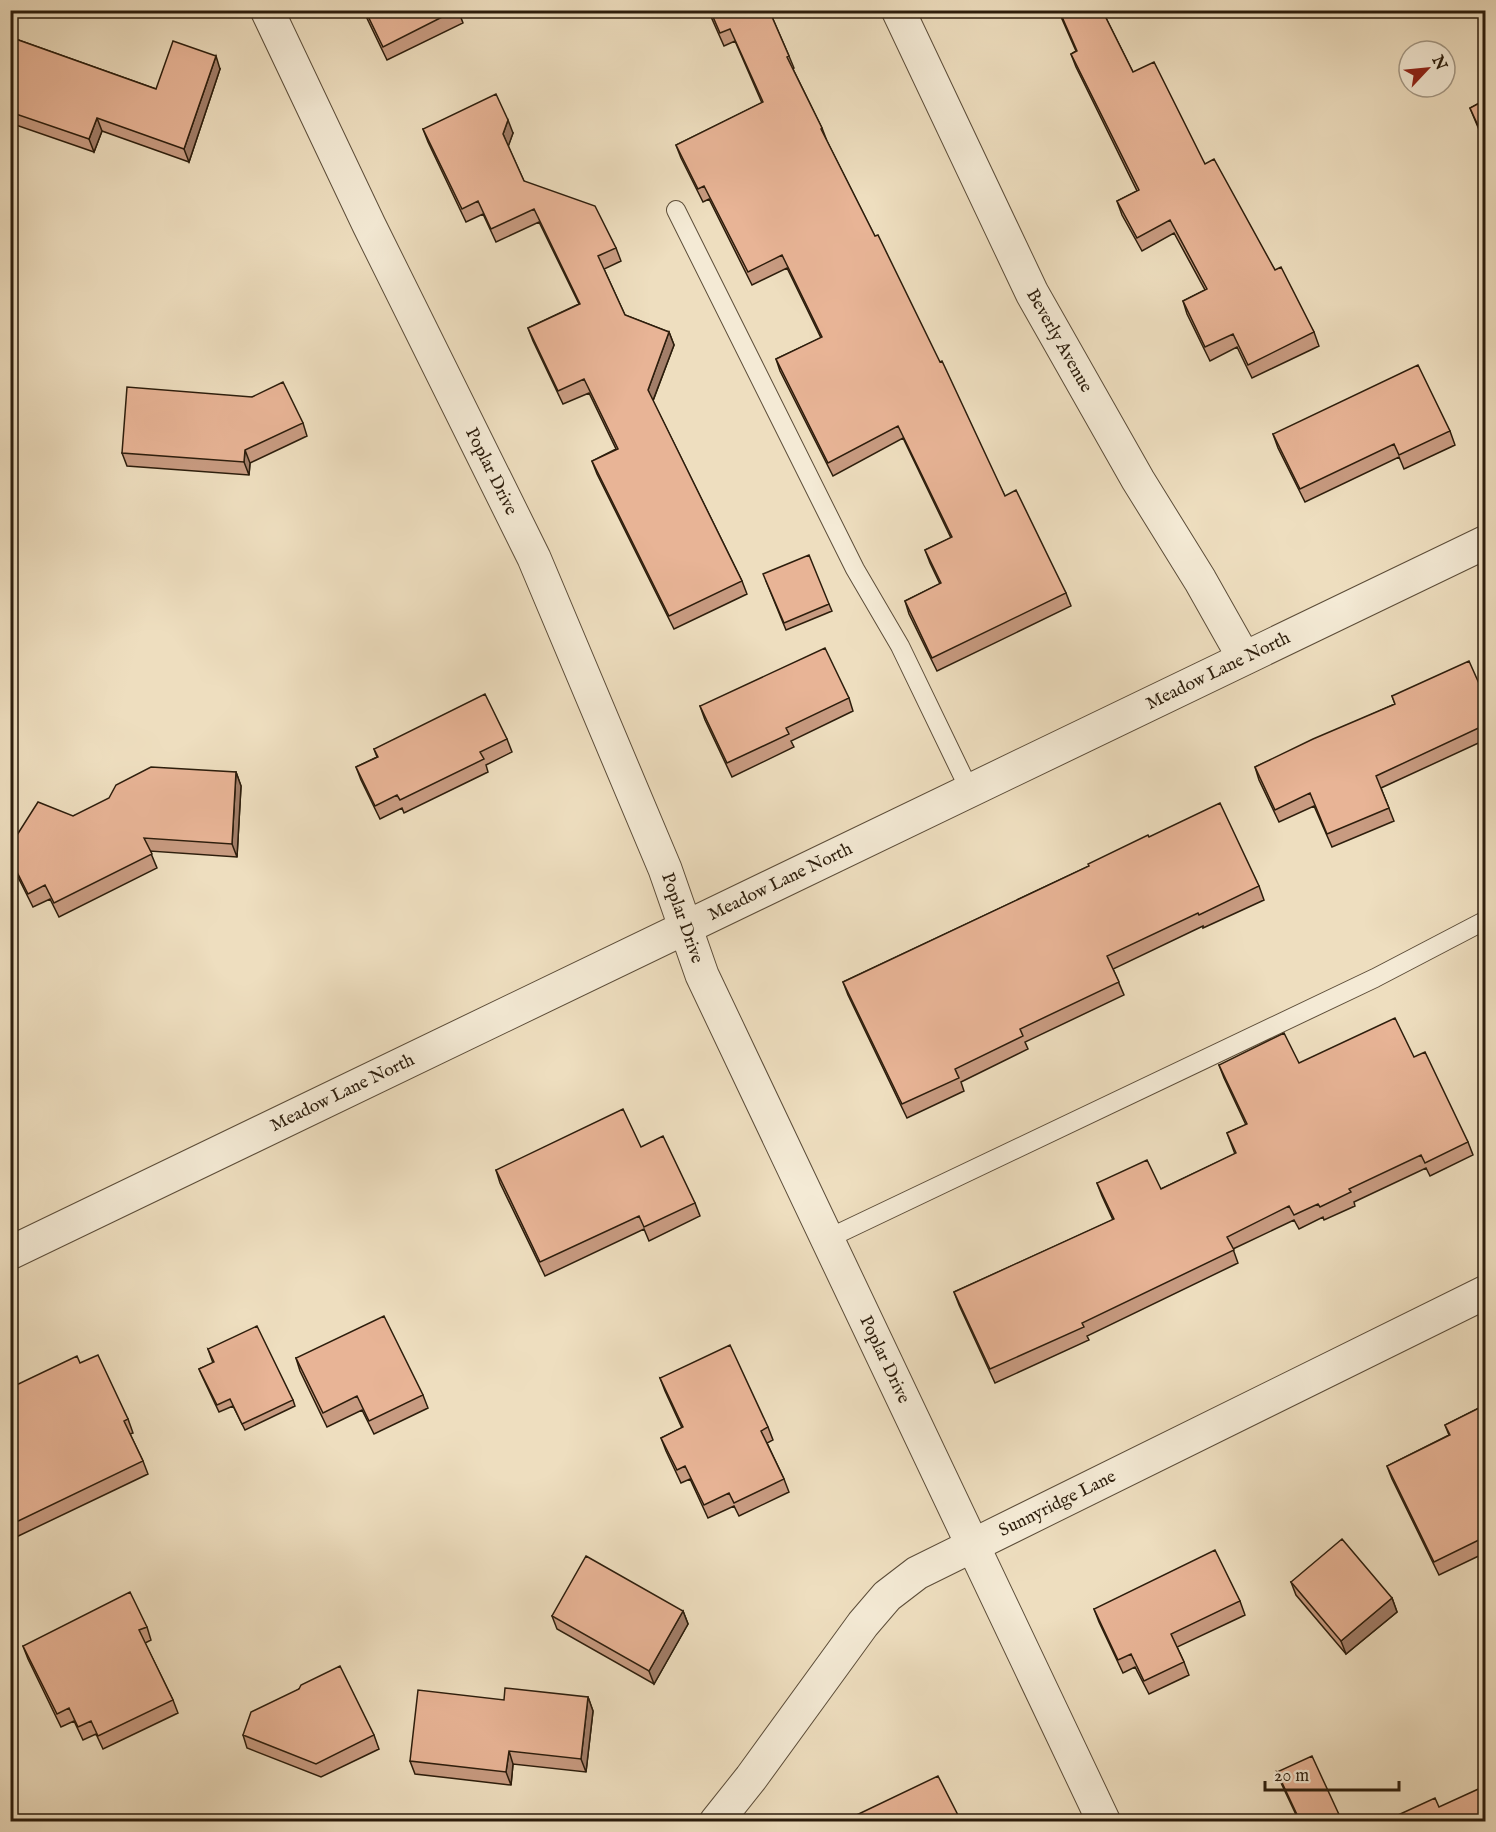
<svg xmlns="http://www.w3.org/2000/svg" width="1496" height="1832" viewBox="0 0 1496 1832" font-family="'IM FELL English',serif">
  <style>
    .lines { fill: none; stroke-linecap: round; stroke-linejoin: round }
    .service-casing { stroke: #5c4d39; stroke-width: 20 }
    .minor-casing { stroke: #5c4d39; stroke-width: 35 }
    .service { stroke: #f4ead5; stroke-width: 18 }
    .minor { stroke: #f4ead5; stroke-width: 33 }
    .wall { fill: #c89b81; stroke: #2c1d0c; stroke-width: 1.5 }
    .shaded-wall { fill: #a27e69; stroke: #2c1d0c; stroke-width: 1.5 }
    .building { fill: #e8b496; stroke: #2c1d0c; stroke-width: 1.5 }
    .labels { text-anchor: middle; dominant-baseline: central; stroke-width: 4.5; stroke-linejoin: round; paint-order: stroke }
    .street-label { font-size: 18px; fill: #2c1d0c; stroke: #f4ead5 }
  </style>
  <rect width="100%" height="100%" fill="#eedebf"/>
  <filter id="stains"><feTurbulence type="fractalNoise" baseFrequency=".00333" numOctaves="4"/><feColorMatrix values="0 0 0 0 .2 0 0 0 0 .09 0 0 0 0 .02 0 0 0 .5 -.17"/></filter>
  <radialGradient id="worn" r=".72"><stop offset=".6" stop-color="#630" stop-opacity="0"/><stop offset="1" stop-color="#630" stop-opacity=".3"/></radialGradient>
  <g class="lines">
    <!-- service casing -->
    <g class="service-casing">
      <path id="service" d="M 676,210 L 855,569 L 900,646 L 970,791
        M 827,1239 L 1375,978 L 1486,920"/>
    </g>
    <!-- minor casing -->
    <g class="minor-casing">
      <g id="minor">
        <path id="s1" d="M 267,10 L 369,225 L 534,558 L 665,869 L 702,975 L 1104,1822"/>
        <path id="s2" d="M 898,10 L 1032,293 L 1138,480 L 1200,580 L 1244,658"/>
        <path id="s3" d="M 10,1253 L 1486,542"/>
        <path id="s4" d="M 716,1822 L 751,1778 L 863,1624 L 887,1596 L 917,1573 L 1486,1292"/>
      </g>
    </g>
    <!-- service -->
    <use href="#service" class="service"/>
    <!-- minor -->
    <use href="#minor" class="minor"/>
  </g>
  <!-- wall -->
  <path class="wall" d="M 363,10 L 458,10 L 463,23 L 387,60 Z
    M 708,10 L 769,10 L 789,56 L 794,68 L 793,69 L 822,128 L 827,141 L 1005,496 L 1066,593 L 1071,606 L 937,671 L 909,614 L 905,601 L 940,584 L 930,563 L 925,550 L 951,538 L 903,438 L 833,476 L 780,371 L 776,359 L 821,338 L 787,268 L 752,285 L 709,199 L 703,202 L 681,158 L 676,145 L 762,103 L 735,41 L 724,46 Z
    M 1058,10 L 1102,10 L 1133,72 L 1205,164 L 1275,270 L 1314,332 L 1319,346 L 1252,378 L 1237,347 L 1210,361 L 1187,314 L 1183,301 L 1205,290 L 1174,233 L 1142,251 L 1122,215 L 1117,201 L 1137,191 L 1076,67 L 1071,54 L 1076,51 Z
    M 10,37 L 156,89 L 220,69 L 189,162 L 102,131 L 94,152 L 10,123 Z
    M 1485,100 L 1485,144 L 1470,108 Z
    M 423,129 L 513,133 L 508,146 L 524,181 L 616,248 L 621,261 L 604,269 L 625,315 L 669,332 L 674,345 L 653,401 L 742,581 L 747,594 L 674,629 L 597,474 L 592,461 L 616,449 L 589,393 L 563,404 L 533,341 L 528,328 L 579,304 L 539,222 L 496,242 L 483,214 L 466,222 L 428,142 Z
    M 252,397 L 303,423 L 307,436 L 250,463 L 249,475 L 127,466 L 122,453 Z
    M 1450,431 L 1455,445 L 1404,469 L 1399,457 L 1305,502 L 1278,448 L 1273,434 Z
    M 766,581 L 829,604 L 832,611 L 786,630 Z
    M 1392,696 L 1485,697 L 1485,740 L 1381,788 L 1394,821 L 1332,847 L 1314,806 L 1279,822 L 1259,780 L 1255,767 L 1395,704 Z
    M 849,698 L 853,711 L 791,741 L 794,747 L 732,777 L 705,720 L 700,706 Z
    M 507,739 L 512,752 L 486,765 L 488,772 L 404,813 L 402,808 L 380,819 L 361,780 L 356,767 L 377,757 L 374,749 Z
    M 236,772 L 241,786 L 237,857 L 150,851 L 157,868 L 59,917 L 50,899 L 33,907 L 10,861 L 10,846 L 73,816 Z
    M 1089,866 L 1259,886 L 1264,900 L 1203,928 L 1203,926 L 1113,969 L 1124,995 L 1025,1042 L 1028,1049 L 961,1082 L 964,1091 L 907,1118 L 848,995 L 843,982 Z
    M 1414,1057 L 1468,1142 L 1473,1155 L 1430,1176 L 1426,1168 L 1354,1202 L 1355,1206 L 1324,1220 L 1323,1217 L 1299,1229 L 1294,1220 L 1233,1249 L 1238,1263 L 1087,1336 L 1089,1340 L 995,1383 L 959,1305 L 954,1292 L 1113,1220 L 1102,1196 L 1097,1183 L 1161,1189 L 1235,1154 L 1227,1133 L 1246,1125 L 1224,1078 L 1219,1065 L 1299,1063 Z
    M 641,1147 L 695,1203 L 700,1216 L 649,1241 L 644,1229 L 545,1276 L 500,1183 L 496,1170 Z
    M 208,1349 L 293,1400 L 295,1406 L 245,1430 L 233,1406 L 219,1412 L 202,1376 L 199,1369 L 213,1363 Z
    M 296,1358 L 423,1395 L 428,1408 L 374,1434 L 362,1410 L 327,1427 L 300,1371 Z
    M 80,1363 L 128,1419 L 133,1433 L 130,1434 L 143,1461 L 148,1474 L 10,1540 L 10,1388 Z
    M 660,1378 L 768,1427 L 773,1440 L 767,1443 L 784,1479 L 789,1492 L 739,1516 L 734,1506 L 708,1518 L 690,1479 L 681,1483 L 666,1451 L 661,1438 L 682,1428 L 665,1391 Z
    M 1485,1405 L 1485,1553 L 1439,1575 L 1392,1479 L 1387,1466 L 1449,1435 L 1445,1425 Z
    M 10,1551 L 16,1567 L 10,1569 Z
    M 1291,1582 L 1392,1598 L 1397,1612 L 1346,1654 L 1296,1595 Z
    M 1240,1601 L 1245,1615 L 1177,1647 L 1184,1662 L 1189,1675 L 1149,1694 L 1135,1667 L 1123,1673 L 1099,1622 L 1094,1609 Z
    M 683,1611 L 688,1624 L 654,1684 L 557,1629 L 552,1616 Z
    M 147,1627 L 151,1640 L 145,1643 L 173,1700 L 178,1713 L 103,1749 L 96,1734 L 83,1740 L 74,1721 L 61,1727 L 28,1659 L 23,1646 Z
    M 299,1689 L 374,1735 L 379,1749 L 321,1777 L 247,1748 L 243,1735 Z
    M 588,1697 L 593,1711 L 586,1772 L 513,1764 L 511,1785 L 415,1774 L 410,1761 L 504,1700 Z
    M 1277,1772 L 1342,1821 L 1299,1821 L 1282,1785 Z"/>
  <!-- shaded-wall -->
  <path class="shaded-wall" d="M 216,56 L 220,69 L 189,162 L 184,149 Z
    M 97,118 L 102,131 L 94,152 L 89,139 Z
    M 508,120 L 513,133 L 508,147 L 503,134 Z
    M 669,332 L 674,345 L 652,403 L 648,390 Z
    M 245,450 L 250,463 L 249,475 L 244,462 Z
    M 236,772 L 241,786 L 237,857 L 232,844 Z
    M 1392,1598 L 1397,1612 L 1346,1654 L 1341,1641 Z
    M 683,1611 L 688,1624 L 654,1684 L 649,1671 Z
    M 588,1697 L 593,1711 L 586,1772 L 581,1759 Z
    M 509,1751 L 513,1764 L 511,1785 L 506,1772 Z"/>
  <!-- building -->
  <path class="building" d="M 365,10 L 456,10 L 383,47 Z
    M 710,10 L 769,10 L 789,56 L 787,57 L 822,128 L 821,129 L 875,236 L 878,235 L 940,362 L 942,361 L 1005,496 L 1016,490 L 1066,593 L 932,658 L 905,601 L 941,583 L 925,550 L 952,537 L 898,426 L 828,463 L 776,359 L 822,337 L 782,255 L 748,272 L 704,186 L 698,189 L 676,145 L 763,102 L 730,29 L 720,33 Z
    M 1059,10 L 1102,10 L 1133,72 L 1154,62 L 1205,164 L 1214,159 L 1275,270 L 1281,267 L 1314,332 L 1248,365 L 1233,334 L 1205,347 L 1183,301 L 1207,289 L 1170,220 L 1137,238 L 1117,201 L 1139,190 L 1071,54 L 1077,51 Z
    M 10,37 L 156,89 L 173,41 L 216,56 L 184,149 L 97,118 L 89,139 L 10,112 Z
    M 496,94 L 508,120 L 503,134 L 524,181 L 595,206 L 616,248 L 598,256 L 625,315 L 669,332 L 648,390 L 742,581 L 669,616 L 592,461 L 618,449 L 584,379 L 558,391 L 528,328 L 580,304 L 534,209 L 491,229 L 478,201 L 462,209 L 423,129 Z
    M 1485,100 L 1485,141 L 1470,108 Z
    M 1418,365 L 1450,431 L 1399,455 L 1394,444 L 1300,489 L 1273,434 Z
    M 283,382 L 303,423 L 245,450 L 244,462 L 122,453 L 127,387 L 252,397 Z
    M 809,555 L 829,604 L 784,623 L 763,574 Z
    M 825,648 L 849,698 L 786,728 L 789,734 L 727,763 L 700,706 Z
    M 1469,661 L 1485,697 L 1485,725 L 1376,776 L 1389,808 L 1327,834 L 1310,793 L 1275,810 L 1255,767 L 1313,739 L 1395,704 L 1392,696 Z
    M 485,694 L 507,739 L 480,752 L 484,759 L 400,800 L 397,795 L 375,806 L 356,767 L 378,757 L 374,749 Z
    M 151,767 L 236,772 L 232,844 L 144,838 L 152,854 L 54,903 L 45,885 L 28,894 L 10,858 L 10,846 L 38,802 L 73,816 L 109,798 L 116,785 Z
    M 1220,803 L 1259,886 L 1199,915 L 1198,913 L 1107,956 L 1119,982 L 1020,1029 L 1023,1036 L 955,1069 L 959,1078 L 902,1104 L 843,982 L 1089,866 L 1088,864 L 1148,835 L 1149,837 Z
    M 1395,1018 L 1414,1057 L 1425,1052 L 1468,1142 L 1425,1163 L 1421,1155 L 1349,1189 L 1351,1192 L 1320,1207 L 1318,1204 L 1294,1215 L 1289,1206 L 1227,1237 L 1234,1250 L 1082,1323 L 1084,1327 L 990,1369 L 954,1292 L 1114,1219 L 1097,1183 L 1147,1160 L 1161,1189 L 1236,1153 L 1227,1133 L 1247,1124 L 1219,1065 L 1284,1033 L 1299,1063 Z
    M 623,1109 L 641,1147 L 663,1136 L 695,1203 L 644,1227 L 639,1216 L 540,1262 L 496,1170 Z
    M 384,1316 L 423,1395 L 369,1421 L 357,1396 L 323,1413 L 296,1358 Z
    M 257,1326 L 293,1400 L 242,1424 L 230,1399 L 217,1405 L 199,1369 L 214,1362 L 208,1349 Z
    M 730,1345 L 768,1427 L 761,1431 L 784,1479 L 734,1503 L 729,1493 L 704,1505 L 685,1466 L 677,1470 L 661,1438 L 683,1427 L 660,1378 Z
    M 98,1355 L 128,1419 L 124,1421 L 143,1461 L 10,1525 L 10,1388 L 77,1356 L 80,1363 Z
    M 1485,1405 L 1485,1537 L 1434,1562 L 1387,1466 L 1450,1435 L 1445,1425 Z
    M 1342,1539 L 1392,1598 L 1341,1641 L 1291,1582 Z
    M 1215,1550 L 1240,1601 L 1171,1634 L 1184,1662 L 1144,1681 L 1131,1654 L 1118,1660 L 1094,1609 Z
    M 586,1556 L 683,1611 L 649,1671 L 552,1616 Z
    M 130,1592 L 147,1627 L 139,1630 L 173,1700 L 98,1736 L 91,1721 L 78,1727 L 69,1708 L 57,1714 L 23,1646 Z
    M 340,1666 L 374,1735 L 316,1764 L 243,1735 L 251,1712 L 299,1689 L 301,1685 Z
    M 505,1688 L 588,1697 L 581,1759 L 509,1751 L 506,1772 L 410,1761 L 418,1690 L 504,1700 Z
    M 1312,1756 L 1342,1821 L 1298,1821 L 1300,1821 L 1277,1772 Z
    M 938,1776 L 961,1821 L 844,1821 Z
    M 1485,1786 L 1485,1821 L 1385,1821 L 1435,1798 L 1439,1807 Z"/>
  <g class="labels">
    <!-- street labels -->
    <g class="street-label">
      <text stroke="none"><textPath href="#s2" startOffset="368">Beverly Avenue</textPath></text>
      <text stroke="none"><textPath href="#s1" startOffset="513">Poplar Drive</textPath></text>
      <text stroke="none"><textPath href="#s3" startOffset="1341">Meadow Lane North</textPath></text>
      <text stroke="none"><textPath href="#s3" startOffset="855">Meadow Lane North</textPath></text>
      <text stroke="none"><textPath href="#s1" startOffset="999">Poplar Drive</textPath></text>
      <text stroke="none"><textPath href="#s3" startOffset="369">Meadow Lane North</textPath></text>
      <text stroke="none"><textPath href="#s1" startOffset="1485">Poplar Drive</textPath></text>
      <text stroke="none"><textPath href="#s4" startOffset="478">Sunnyridge Lane</textPath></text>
    </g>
  </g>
  <!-- margin -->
  <rect width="1496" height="1832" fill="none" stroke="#eedebf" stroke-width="36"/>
  <rect x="12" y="12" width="1472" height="1808" fill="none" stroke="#2c1d0c" stroke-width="3"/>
  <rect x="18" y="18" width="1460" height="1796" fill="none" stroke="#2c1d0c" stroke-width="1.5"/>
  <!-- north arrow -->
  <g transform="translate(1427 69) rotate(64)"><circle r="28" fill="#f4ead5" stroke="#a49885" stroke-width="1.5"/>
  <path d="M0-4.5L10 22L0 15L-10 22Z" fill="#8f2418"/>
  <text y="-9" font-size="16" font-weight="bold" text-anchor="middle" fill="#2c1d0c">N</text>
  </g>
  <!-- scale -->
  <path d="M1265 1781v9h134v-9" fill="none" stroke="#2c1d0c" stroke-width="3"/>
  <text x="1274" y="1781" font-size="18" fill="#2c1d0c" stroke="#f4ead5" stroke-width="4.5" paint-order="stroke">20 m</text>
  <rect width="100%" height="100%" filter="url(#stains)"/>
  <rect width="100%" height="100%" fill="url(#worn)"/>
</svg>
